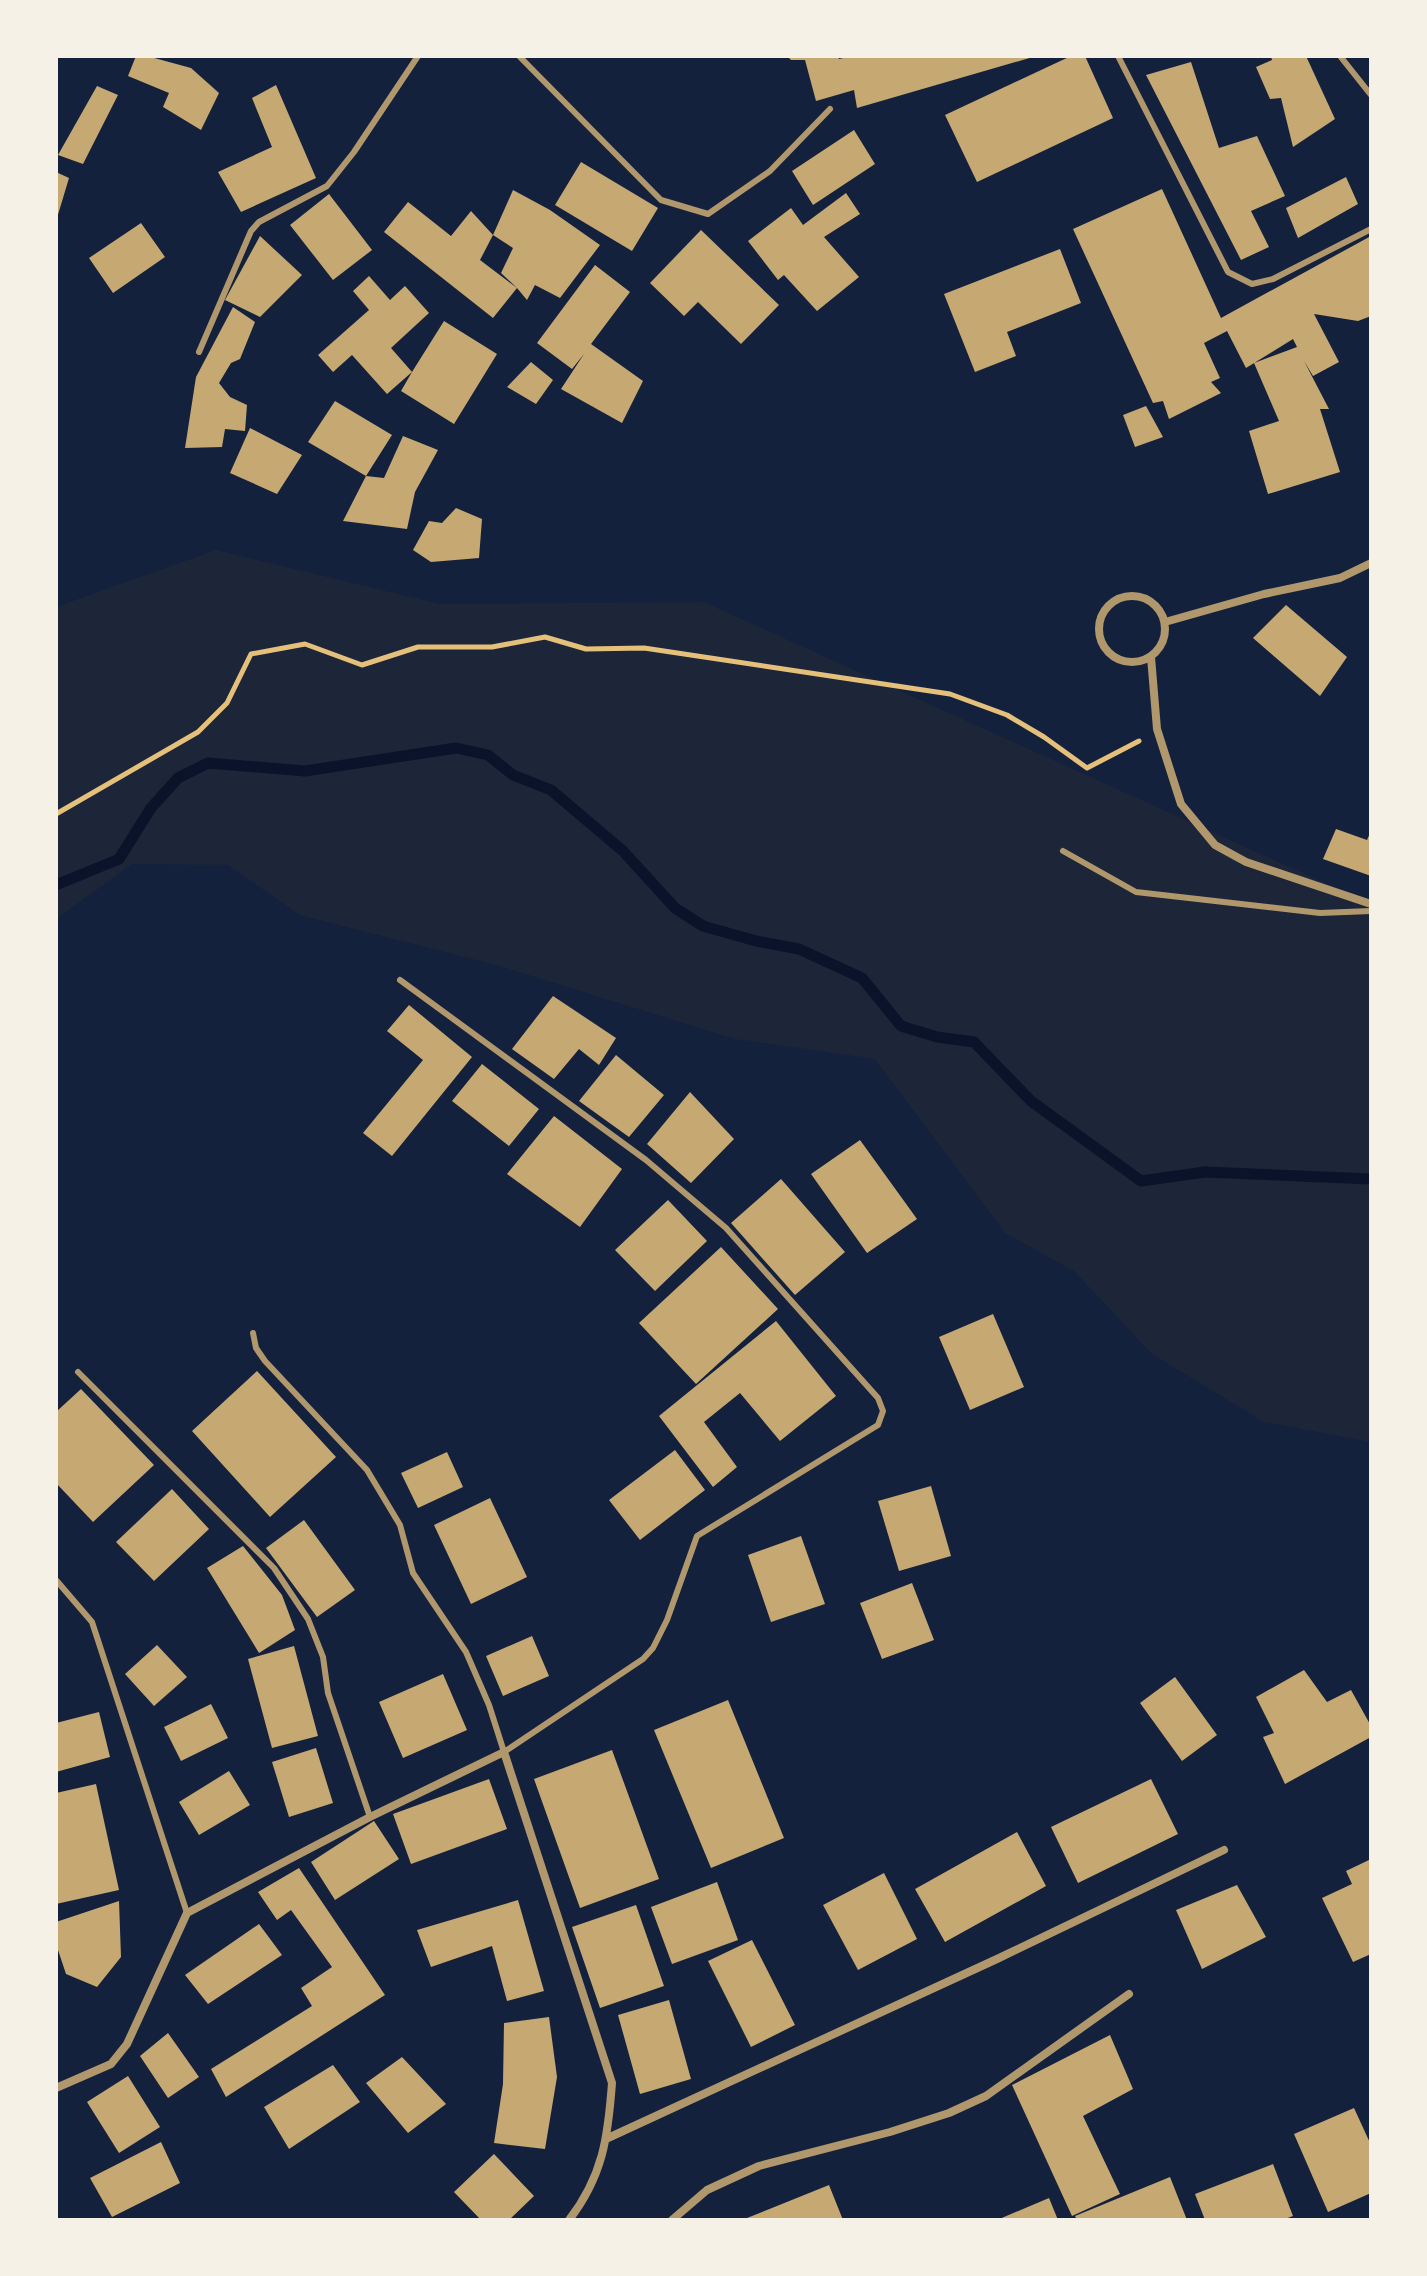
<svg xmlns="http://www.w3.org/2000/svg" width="1427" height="2276" viewBox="0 0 1427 2276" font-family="Ubuntu,sans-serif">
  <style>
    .green { fill: #1d2539 }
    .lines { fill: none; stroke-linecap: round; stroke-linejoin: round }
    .stream { stroke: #0b132b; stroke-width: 11 }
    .building { fill: #c6a872; fill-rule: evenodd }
    .path { stroke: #e5c07b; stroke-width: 5 }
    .service { stroke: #b1986c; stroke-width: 6 }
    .minor { stroke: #b1986c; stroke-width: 8 }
  </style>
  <rect width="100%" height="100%" fill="#14213d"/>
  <!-- green -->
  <path class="green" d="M 216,550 L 439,604 L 704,602 L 1371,904 L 1371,1442 L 1264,1422 L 1152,1354 L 1074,1271 L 1005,1233 L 875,1059 L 735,1039 L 500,966 L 300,915 L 228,865 L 132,864 L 56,919 L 56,607 Z"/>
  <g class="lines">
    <!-- stream -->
    <path class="stream" d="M 56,885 L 119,859 L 151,808 L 178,778 L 208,763 L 305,771 L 456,748 L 488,755 L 513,775 L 551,790 L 623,851 L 675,908 L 703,926 L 756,941 L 799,949 L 862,978 L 901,1026 L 937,1037 L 974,1042 L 1031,1101 L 1141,1181 L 1205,1172 L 1371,1179"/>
  </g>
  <!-- building -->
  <path class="building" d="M 136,56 L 147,56 L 191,68 L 219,93 L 201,130 L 163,107 L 169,93 L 128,76 Z
    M 787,56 L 838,56 L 839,59 L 852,56 L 1033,57 L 857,108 L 854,90 L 816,101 L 805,60 L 791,60 Z
    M 1071,56 L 1085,56 L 1113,118 L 977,182 L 945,115 Z
    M 1271,56 L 1306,56 L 1335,119 L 1293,147 L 1281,98 L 1270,99 L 1256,67 L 1272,60 Z
    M 1191,62 L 1219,148 L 1257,136 L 1285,196 L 1251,211 L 1269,247 L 1241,260 L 1146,75 Z
    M 276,85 L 316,178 L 241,212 L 218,172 L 272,147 L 252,98 Z
    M 97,86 L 118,95 L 83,164 L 58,155 Z
    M 854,130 L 875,164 L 813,205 L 792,171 Z
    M 581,162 L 658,208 L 632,251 L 555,205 Z
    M 56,172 L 69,178 L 57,218 L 56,218 Z
    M 1346,177 L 1358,204 L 1298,238 L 1286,208 Z
    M 1162,189 L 1221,318 L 1371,236 L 1371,316 L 1358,321 L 1314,314 L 1339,362 L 1313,376 L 1304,361 L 1329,409 L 1320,409 L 1340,472 L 1268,494 L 1249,431 L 1279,421 L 1254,363 L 1297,347 L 1293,339 L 1246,368 L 1227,331 L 1204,343 L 1220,378 L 1211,382 L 1221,393 L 1169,419 L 1163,401 L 1153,403 L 1073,229 Z
    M 513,190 L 550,210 L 600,245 L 560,298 L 535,285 L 527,300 L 517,288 L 493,318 L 384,232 L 408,202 L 451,236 L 471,211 L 493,235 ZM 493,235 L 513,248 L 501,273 L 517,288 L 480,260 Z
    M 846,193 L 860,214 L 824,237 L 859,277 L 817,311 L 784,275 L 778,280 L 748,241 L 791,208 L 803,225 Z
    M 329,194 L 372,250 L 333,280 L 290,225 Z
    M 141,223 L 165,257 L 113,293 L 89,258 Z
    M 701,230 L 779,305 L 741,344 L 698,302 L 684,316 L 650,283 Z
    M 260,236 L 302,275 L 260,317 L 225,300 Z
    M 1060,249 L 1081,303 L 1007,332 L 1016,356 L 975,372 L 944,294 Z
    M 595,265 L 630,292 L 591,344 L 643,381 L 622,423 L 561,389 L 584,354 L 572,369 L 537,343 Z
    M 369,276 L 390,300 L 405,286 L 429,313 L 391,348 L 412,372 L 444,321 L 497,354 L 454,424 L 401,391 L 412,372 L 387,394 L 352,355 L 333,372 L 318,355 L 369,310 L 353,291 Z
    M 233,307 L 255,322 L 240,359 L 231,363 L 219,383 L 230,397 L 247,405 L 245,431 L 225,429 L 222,447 L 185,448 L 196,377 Z
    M 531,362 L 553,380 L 536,404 L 507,387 Z
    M 335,401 L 392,435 L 366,476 L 384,478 L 403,436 L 438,450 L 415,492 L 407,529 L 343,521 L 366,476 L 308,442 Z
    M 1146,406 L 1163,437 L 1135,447 L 1123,415 Z
    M 250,428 L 302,455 L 277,494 L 230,473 Z
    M 456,508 L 482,519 L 479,558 L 431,562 L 413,550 L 429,521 L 442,523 Z
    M 1286,605 L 1347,657 L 1320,696 L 1253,638 Z
    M 1336,829 L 1367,840 L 1371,831 L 1371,876 L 1323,859 Z
    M 553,996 L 616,1038 L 599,1065 L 579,1049 L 554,1079 L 512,1049 Z
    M 409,1005 L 472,1057 L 392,1156 L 363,1133 L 423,1060 L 387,1031 Z
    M 616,1055 L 664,1095 L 629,1137 L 579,1101 Z
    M 482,1064 L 539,1109 L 509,1146 L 452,1101 Z
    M 690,1092 L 734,1139 L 691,1183 L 647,1144 Z
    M 554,1116 L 622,1169 L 580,1227 L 507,1174 Z
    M 860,1140 L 917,1219 L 867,1253 L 811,1174 Z
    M 781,1179 L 845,1252 L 795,1295 L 731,1223 Z
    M 668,1200 L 707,1241 L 655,1291 L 615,1250 Z
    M 721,1247 L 778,1309 L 696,1384 L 639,1323 Z
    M 993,1314 L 1024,1387 L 970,1410 L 939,1337 Z
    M 776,1321 L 836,1396 L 780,1441 L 740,1393 L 704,1422 L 737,1467 L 713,1487 L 659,1416 Z
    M 257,1371 L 336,1457 L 270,1517 L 192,1431 Z
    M 81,1389 L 154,1465 L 93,1522 L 56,1483 L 56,1412 Z
    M 675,1450 L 705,1490 L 640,1540 L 609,1500 Z
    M 447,1452 L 463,1487 L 418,1508 L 401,1473 Z
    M 931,1486 L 951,1556 L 899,1571 L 878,1501 Z
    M 172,1489 L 209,1529 L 154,1581 L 116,1542 Z
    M 490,1498 L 527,1577 L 471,1604 L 434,1525 Z
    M 304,1520 L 355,1590 L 317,1617 L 266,1548 Z
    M 801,1536 L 825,1604 L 771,1622 L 748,1555 Z
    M 243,1546 L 282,1595 L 295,1630 L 259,1653 L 207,1568 Z
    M 912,1583 L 934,1640 L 882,1659 L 860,1603 Z
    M 532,1636 L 549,1676 L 503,1696 L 486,1656 Z
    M 157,1645 L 187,1677 L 154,1706 L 125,1674 Z
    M 294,1646 L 318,1736 L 272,1748 L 248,1659 Z
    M 1304,1670 L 1327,1702 L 1351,1690 L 1371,1726 L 1371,1737 L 1285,1784 L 1263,1737 L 1274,1733 L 1256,1697 Z
    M 443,1674 L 467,1730 L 403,1758 L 379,1702 Z
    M 1175,1677 L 1217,1735 L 1182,1761 L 1140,1703 Z
    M 728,1700 L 784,1838 L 711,1868 L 654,1730 Z
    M 211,1704 L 228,1738 L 181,1761 L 164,1727 Z
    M 99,1712 L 110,1757 L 56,1772 L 56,1723 Z
    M 316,1748 L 333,1803 L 289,1817 L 272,1762 Z
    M 612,1750 L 659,1879 L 580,1908 L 534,1779 Z
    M 229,1771 L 250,1805 L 199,1835 L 179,1802 Z
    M 489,1779 L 507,1829 L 411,1864 L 393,1814 Z
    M 1151,1779 L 1178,1834 L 1078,1883 L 1051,1827 Z
    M 96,1784 L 119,1890 L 56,1904 L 56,1793 Z
    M 374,1821 L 399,1859 L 335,1900 L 311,1862 Z
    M 1017,1832 L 1046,1886 L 945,1942 L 915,1889 Z
    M 1371,1859 L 1371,1954 L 1353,1962 L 1322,1898 L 1352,1884 L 1346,1871 Z
    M 299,1868 L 385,1995 L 226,2097 L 211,2069 L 312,2006 L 301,1988 L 332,1967 L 291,1910 L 277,1920 L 258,1892 Z
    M 884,1873 L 917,1939 L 858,1970 L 823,1905 Z
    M 717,1882 L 738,1940 L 672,1964 L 651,1907 Z
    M 1237,1885 L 1266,1937 L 1202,1969 L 1176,1910 Z
    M 518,1900 L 544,1991 L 507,2001 L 492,1946 L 431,1967 L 417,1930 Z
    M 119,1901 L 121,1957 L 97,1987 L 66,1974 L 56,1944 L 56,1922 Z
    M 636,1905 L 664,1986 L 600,2008 L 572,1927 Z
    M 259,1924 L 282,1955 L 208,2004 L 185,1975 Z
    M 752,1940 L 795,2025 L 751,2047 L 708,1961 Z
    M 669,2000 L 691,2079 L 640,2094 L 618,2015 Z
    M 549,2017 L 557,2077 L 545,2149 L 494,2143 L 503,2084 L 504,2023 Z
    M 168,2033 L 199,2077 L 168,2098 L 140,2056 Z
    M 1110,2035 L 1133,2089 L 1083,2116 L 1120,2194 L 1072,2216 L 1012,2085 Z
    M 402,2057 L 446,2104 L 408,2133 L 366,2083 Z
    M 333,2065 L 360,2102 L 289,2149 L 264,2107 Z
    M 128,2076 L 160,2127 L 119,2153 L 87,2102 Z
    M 1354,2108 L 1371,2145 L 1371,2193 L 1328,2212 L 1294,2134 Z
    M 161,2142 L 180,2183 L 112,2217 L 90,2178 Z
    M 494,2154 L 534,2196 L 509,2220 L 481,2220 L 454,2192 Z
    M 1273,2164 L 1293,2216 L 1282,2220 L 1205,2220 L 1195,2194 Z
    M 1170,2177 L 1187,2220 L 1077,2220 L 1075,2216 Z
    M 829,2185 L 843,2220 L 742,2220 Z
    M 1049,2198 L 1058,2220 L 997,2220 Z"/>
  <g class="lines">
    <!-- path -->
    <path class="path" d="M 56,814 L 198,732 L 227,703 L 251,654 L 305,644 L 362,665 L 418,647 L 492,647 L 545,637 L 586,649 L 644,648 L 950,694 L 1007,715 L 1044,737 L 1087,768 L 1139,741"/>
    <!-- service -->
    <path class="service" d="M 519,56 L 661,200 L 708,214 L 770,171 L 830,109
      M 1118,56 L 1228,272 L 1252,284 L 1273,279 L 1371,229
      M 1340,56 L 1371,95
      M 199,352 L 251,231 L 259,222 L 327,186 L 354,152 L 418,56
      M 1063,851 L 1136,892 L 1320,913 L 1371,911
      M 253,1333 L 256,1348 L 265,1361 L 367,1470 L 400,1525 L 413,1573 L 466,1652 L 489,1705 L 504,1752 L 643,1659 L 653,1648 L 667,1620 L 697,1536 L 878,1425 L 883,1411 L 878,1398 L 726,1228 L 646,1160 L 400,980
      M 78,1372 L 274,1568 L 308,1619 L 323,1657 L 328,1693 L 370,1817
      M 56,1580 L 92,1622 L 187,1913"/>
    <!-- minor -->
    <path class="minor" d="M1099 629a33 33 0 1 1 66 0a33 33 0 1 1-66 0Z
      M 1165,622 L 1264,594 L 1340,578 L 1371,563
      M 1151,657 L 1157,729 L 1181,804 L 1215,845 L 1246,862 L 1371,904
      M 56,2088 L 111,2064 L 127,2044 L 187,1913 L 370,1817 L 504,1752 L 612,2083 C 608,2137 603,2176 569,2220
      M 608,2138 L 997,1959 L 1224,1850
      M 672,2220 L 707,2190 L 759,2166 L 890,2132 L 949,2113 L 986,2096 L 1129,1994"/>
  </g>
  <!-- border -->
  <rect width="1427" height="2276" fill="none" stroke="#f6f1e7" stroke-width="116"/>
</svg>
